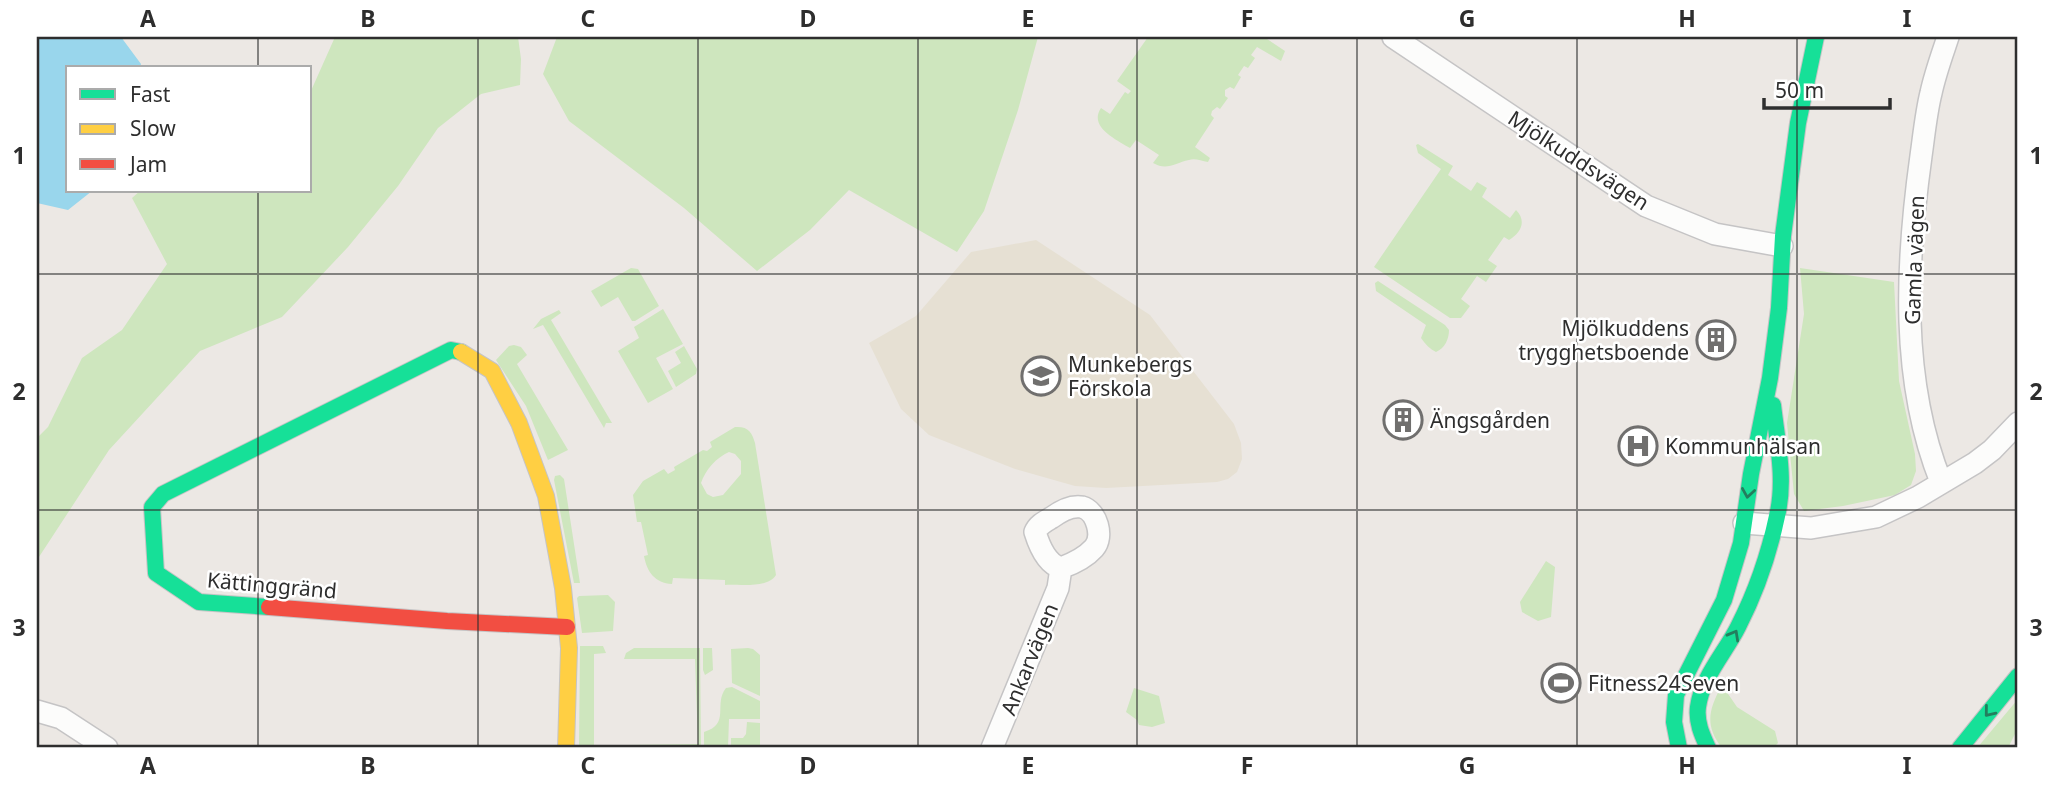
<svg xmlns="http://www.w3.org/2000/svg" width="2055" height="785" viewBox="0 0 2055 785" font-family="'Noto Sans',sans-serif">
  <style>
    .education { fill: #e6e0d3 }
    .green { fill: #cee6be; fill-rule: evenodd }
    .water { fill: #99d6ec }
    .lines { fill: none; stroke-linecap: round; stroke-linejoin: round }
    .street-casing { stroke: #c5c4c5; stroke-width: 24 }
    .fast-casing { stroke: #c5c4c5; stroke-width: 18 }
    .slow-casing { stroke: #c5c4c5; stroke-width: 18 }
    .jam-casing { stroke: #c5c4c5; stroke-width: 18 }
    .street { stroke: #fcfcfb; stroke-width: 21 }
    .fast { stroke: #16e098; stroke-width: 16 }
    .slow { stroke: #ffcf43; stroke-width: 16 }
    .jam { stroke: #f24e42; stroke-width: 16 }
    .oneway { stroke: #237e5e }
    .grid { fill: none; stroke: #2e2e2e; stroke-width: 2; stroke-opacity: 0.55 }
    .labels { text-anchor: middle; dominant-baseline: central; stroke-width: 5; stroke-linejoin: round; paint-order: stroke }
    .street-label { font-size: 21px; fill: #2e2e2e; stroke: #fff }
    .poi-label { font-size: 21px; fill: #2e2e2e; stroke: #fff; text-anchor: start }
    .neatline { fill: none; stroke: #2e2e2e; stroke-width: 2.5 }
    .grid-label { font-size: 23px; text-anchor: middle; font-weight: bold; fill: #2e2e2e }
  </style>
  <rect width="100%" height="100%" fill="#ece8e4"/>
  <!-- education -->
  <path class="education" d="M 1036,240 L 1150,315 L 1234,424 L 1241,443 L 1242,459 L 1237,472 L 1228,479 L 1217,482 L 1106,488 L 1075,486 L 1015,469 L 929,435 L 901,409 L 869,343 L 916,316 L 971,252 Z"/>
  <!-- green -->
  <path class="green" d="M 335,37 L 518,37 L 521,59 L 520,85 L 481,94 L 438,128 L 398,186 L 348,247 L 282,317 L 200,351 L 109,450 L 37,560 L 37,438 L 48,427 L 82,358 L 122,330 L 167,264 L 132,198 L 140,191 L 310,191 L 310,93 Z
    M 557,37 L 1038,37 L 1018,110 L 984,211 L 957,252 L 849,190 L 810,230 L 757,271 L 684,208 L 569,121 L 543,74 Z
    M 1148,37 L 1264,37 L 1285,51 L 1281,61 L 1257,47 L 1251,55 L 1255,58 L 1248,68 L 1244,66 L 1238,75 L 1241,77 L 1234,89 L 1230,87 L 1225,90 L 1225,96 L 1228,98 L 1220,109 L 1217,107 L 1212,111 L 1211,115 L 1214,118 L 1195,147 L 1210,158 L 1208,162 C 1201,161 1195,158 1189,160 C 1175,163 1167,171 1153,163 L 1159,155 L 1136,140 L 1130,148 C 1117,140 1088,127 1101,108 L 1110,114 L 1125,92 L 1128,94 L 1131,91 L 1117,81 Z
    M 1418,144 L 1453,166 L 1448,175 L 1471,191 L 1477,182 L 1487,188 L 1482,197 L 1510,218 L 1516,210 C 1527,221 1521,233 1509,240 L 1504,237 L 1488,260 L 1497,266 L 1486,282 L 1477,276 L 1461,299 L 1470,306 L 1461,318 L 1450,318 L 1374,267 L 1441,169 L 1418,153 L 1416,145 Z
    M 631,268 L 638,269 L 659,306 L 635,321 L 632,321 L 618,297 L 601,307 L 591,291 Z
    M 1800,268 L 1894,282 L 1899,381 L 1915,454 L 1916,471 L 1911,485 L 1895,495 L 1843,506 L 1804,511 L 1794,494 L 1787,423 L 1804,314 Z
    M 1378,281 L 1445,325 L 1449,330 C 1449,339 1445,348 1436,352 C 1430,349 1425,344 1421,338 L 1426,325 L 1376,291 L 1375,283 Z
    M 663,309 L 683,344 L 656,358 L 673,389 L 648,403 L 618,351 L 639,338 L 634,327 Z
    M 559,310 L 561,313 L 551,320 L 612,423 L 606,423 L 604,428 L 543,325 L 533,329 L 541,319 Z
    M 514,345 L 521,347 L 527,355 L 517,364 L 568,450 L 548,460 L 526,406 L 496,360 L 509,346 Z
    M 684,346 L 697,369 L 696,374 L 676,387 L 668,371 L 681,363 L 675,352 Z
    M 735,427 C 748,426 752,432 755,443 L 776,575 C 767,589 740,584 725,585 L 725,580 L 673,578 L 672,584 C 655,583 647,572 644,556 L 648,555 L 641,522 L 637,522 L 633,495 L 643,481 L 664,469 L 668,474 L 675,470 L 674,467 L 703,450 L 707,451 L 712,447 L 710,442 ZM 729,452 L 735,454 L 741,461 L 741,474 L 723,495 L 713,497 L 707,494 L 701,483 C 705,470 717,457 729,452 Z
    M 560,475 L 564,479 L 580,583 L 574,583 L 554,480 L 555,476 Z
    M 1546,561 L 1555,567 L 1551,617 L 1538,621 L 1522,612 L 1520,602 Z
    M 608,595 L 615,602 L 613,631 L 582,633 L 577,598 L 579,596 Z
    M 580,646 L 603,646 L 606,653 L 594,654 L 594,746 L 607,746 L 607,748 L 579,748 Z
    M 634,648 L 700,648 L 701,748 L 626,748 L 626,745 L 698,744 L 695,659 L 624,659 L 626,653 Z
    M 703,648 L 712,648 L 713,670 L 705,675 L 703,670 Z
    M 748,648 L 753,649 L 760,655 L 760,696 L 732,683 L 731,649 Z
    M 1722,685 L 1737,707 L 1775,731 L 1778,743 L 1773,748 L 1722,748 C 1704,725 1709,709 1722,685 Z
    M 732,687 L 760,701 L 760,719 L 729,719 L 728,748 L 704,748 L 704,732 C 731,724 713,704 726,688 Z
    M 1134,688 L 1159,696 L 1165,723 L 1152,727 L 1139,725 L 1137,720 L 1126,712 Z
    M 2018,699 L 2018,728 L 2008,748 L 1977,748 Z
    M 747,722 L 760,723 L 760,748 L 731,748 L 731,738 L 743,738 L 746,734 Z"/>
  <!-- water -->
  <path class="water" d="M 37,37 L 121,37 L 141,64 L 140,68 L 68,68 L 68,191 L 92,191 L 68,210 L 37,203 Z"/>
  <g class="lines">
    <!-- street casing -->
    <g class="street-casing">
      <path id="street" d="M 1393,37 L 1646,206 L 1715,234 L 1782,246
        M 1941,482 C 1900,380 1906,264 1921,156 C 1924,135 1926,113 1931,93 C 1935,74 1942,55 1948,37
        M 1744,523 L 1811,528 L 1876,517 L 1918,497 L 1975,463 L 1992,450 L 2018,423
        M 37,711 L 61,718 L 107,748
        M 992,748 L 1058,588 L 1061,568 C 1072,564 1086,557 1094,548 C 1104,537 1097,511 1082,507 C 1071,505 1059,512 1051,518 C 1044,522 1038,525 1035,532 C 1039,545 1047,564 1061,568"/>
    </g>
    <!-- fast casing -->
    <g class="fast-casing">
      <path id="fast" d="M 269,607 L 199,602 L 156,573 L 152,507 L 163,494 L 451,350 L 461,352
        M 1679,748 L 1674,722 L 1676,695 L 1724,600 L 1741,543 L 1751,474 L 1770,378 L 1779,308 L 1783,236 L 1798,123 L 1816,37
        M 1708,748 C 1702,735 1696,722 1698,707 C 1702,677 1725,653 1738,627 C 1756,592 1769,554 1777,516 C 1786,480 1777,441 1773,405
        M 1960,748 L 2018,676"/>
    </g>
    <!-- slow casing -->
    <g class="slow-casing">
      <path id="slow" d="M 461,352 L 492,371 L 519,423 L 546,496 L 563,588 L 569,648 L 566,748"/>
    </g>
    <!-- jam casing -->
    <g class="jam-casing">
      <path id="jam" d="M 269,607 L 447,621 L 567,627"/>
    </g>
    <!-- street -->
    <use href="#street" class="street"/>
    <!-- fast -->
    <use href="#fast" class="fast"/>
    <!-- slow -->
    <use href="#slow" class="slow"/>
    <!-- jam -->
    <use href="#jam" class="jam"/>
  </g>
  <!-- one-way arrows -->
  <defs><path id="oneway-chevron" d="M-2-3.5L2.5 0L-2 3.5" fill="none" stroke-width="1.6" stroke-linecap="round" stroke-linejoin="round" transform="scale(1.75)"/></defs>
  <g class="oneway">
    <use href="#oneway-chevron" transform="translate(1748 493) rotate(99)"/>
    <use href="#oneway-chevron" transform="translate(1734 635) rotate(-61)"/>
    <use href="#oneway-chevron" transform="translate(1989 712) rotate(129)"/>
  </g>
  <!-- grid -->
  <path class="grid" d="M 258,37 L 258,68M 478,37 L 478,748M 698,37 L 698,748M 918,37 L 918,748M 1137,37 L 1137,748M 1357,37 L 1357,748M 1577,37 L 1577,748M 1797,37 L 1797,748M 258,191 L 258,748M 37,274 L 2018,274M 37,510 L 2018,510"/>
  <!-- icons -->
  <defs>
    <g id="building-ring" transform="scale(2.0125)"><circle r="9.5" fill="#fff" stroke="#706f6e" stroke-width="1.5"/><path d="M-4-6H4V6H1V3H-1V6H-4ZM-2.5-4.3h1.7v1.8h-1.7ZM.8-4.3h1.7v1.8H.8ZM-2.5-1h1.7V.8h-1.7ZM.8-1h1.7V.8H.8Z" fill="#706f6e"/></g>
    <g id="school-ring" transform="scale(2.0125)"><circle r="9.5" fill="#fff" stroke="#706f6e" stroke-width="1.5"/><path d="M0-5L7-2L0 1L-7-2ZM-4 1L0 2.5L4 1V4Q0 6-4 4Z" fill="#706f6e"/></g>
    <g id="hospital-ring" transform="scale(2.0125)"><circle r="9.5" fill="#fff" stroke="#706f6e" stroke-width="1.5"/><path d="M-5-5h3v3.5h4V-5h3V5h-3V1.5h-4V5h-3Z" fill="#706f6e"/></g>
    <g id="stadium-ring" transform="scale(2.0125)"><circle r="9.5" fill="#fff" stroke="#706f6e" stroke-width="1.5"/><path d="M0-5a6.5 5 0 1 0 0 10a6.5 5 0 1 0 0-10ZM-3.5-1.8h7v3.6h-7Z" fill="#706f6e"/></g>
  </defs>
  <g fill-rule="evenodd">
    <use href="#building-ring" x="1716" y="340"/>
    <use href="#school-ring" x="1041" y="376"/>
    <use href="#building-ring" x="1403" y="420"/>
    <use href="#hospital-ring" x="1638" y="446"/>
    <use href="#stadium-ring" x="1561" y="683"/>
  </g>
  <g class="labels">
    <!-- street labels -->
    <g class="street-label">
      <text transform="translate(1579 160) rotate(33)">Mjölkuddsvägen</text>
      <text transform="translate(1914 260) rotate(-88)">Gamla vägen</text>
      <text transform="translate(272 585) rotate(5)">Kättinggränd</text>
      <text transform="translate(1029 659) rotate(-68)">Ankarvägen</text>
    </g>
    <!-- poi labels -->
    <g class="poi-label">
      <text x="1689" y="328" text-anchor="end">Mjölkuddens<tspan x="1689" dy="24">trygghetsboende</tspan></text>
      <text x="1068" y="364">Munkebergs<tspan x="1068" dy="24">Förskola</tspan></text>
      <text x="1430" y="420">Ängsgården</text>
      <text x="1665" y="446">Kommunhälsan</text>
      <text x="1588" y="683">Fitness24Seven</text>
    </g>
  </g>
  <!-- border -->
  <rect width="2055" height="785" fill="none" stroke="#ffffff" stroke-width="77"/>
  <!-- legend -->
  <rect x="66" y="66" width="245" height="126" fill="#ffffff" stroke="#ababab" stroke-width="2"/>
  <rect x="80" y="89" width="35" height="10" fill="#16e098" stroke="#ababab" stroke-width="2"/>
  <text x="130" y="102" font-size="21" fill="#2e2e2e">Fast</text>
  <rect x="80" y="124" width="35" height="10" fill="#ffcf43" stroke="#ababab" stroke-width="2"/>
  <text x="130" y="136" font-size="21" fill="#2e2e2e">Slow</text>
  <rect x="80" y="159" width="35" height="10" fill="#f24e42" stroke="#ababab" stroke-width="2"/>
  <text x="130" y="172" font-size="21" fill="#2e2e2e">Jam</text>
  <!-- scale -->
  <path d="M1764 98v10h126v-10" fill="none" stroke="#2e2e2e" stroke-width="3.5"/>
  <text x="1775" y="98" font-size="21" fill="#2e2e2e" stroke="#ffffff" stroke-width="5" paint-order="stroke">50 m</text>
  <rect x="38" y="38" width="1978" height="708" class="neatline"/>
  <g class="grid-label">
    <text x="148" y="27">A</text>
    <text x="368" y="27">B</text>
    <text x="588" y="27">C</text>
    <text x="808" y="27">D</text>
    <text x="1028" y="27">E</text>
    <text x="1247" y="27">F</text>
    <text x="1467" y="27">G</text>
    <text x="1687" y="27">H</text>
    <text x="1907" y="27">I</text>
    <text x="19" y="164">1</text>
    <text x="2036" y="164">1</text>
    <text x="19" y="400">2</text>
    <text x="2036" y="400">2</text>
    <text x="19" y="636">3</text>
    <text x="2036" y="636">3</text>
    <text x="148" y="774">A</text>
    <text x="368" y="774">B</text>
    <text x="588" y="774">C</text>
    <text x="808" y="774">D</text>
    <text x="1028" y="774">E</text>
    <text x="1247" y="774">F</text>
    <text x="1467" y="774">G</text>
    <text x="1687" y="774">H</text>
    <text x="1907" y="774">I</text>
  </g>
</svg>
